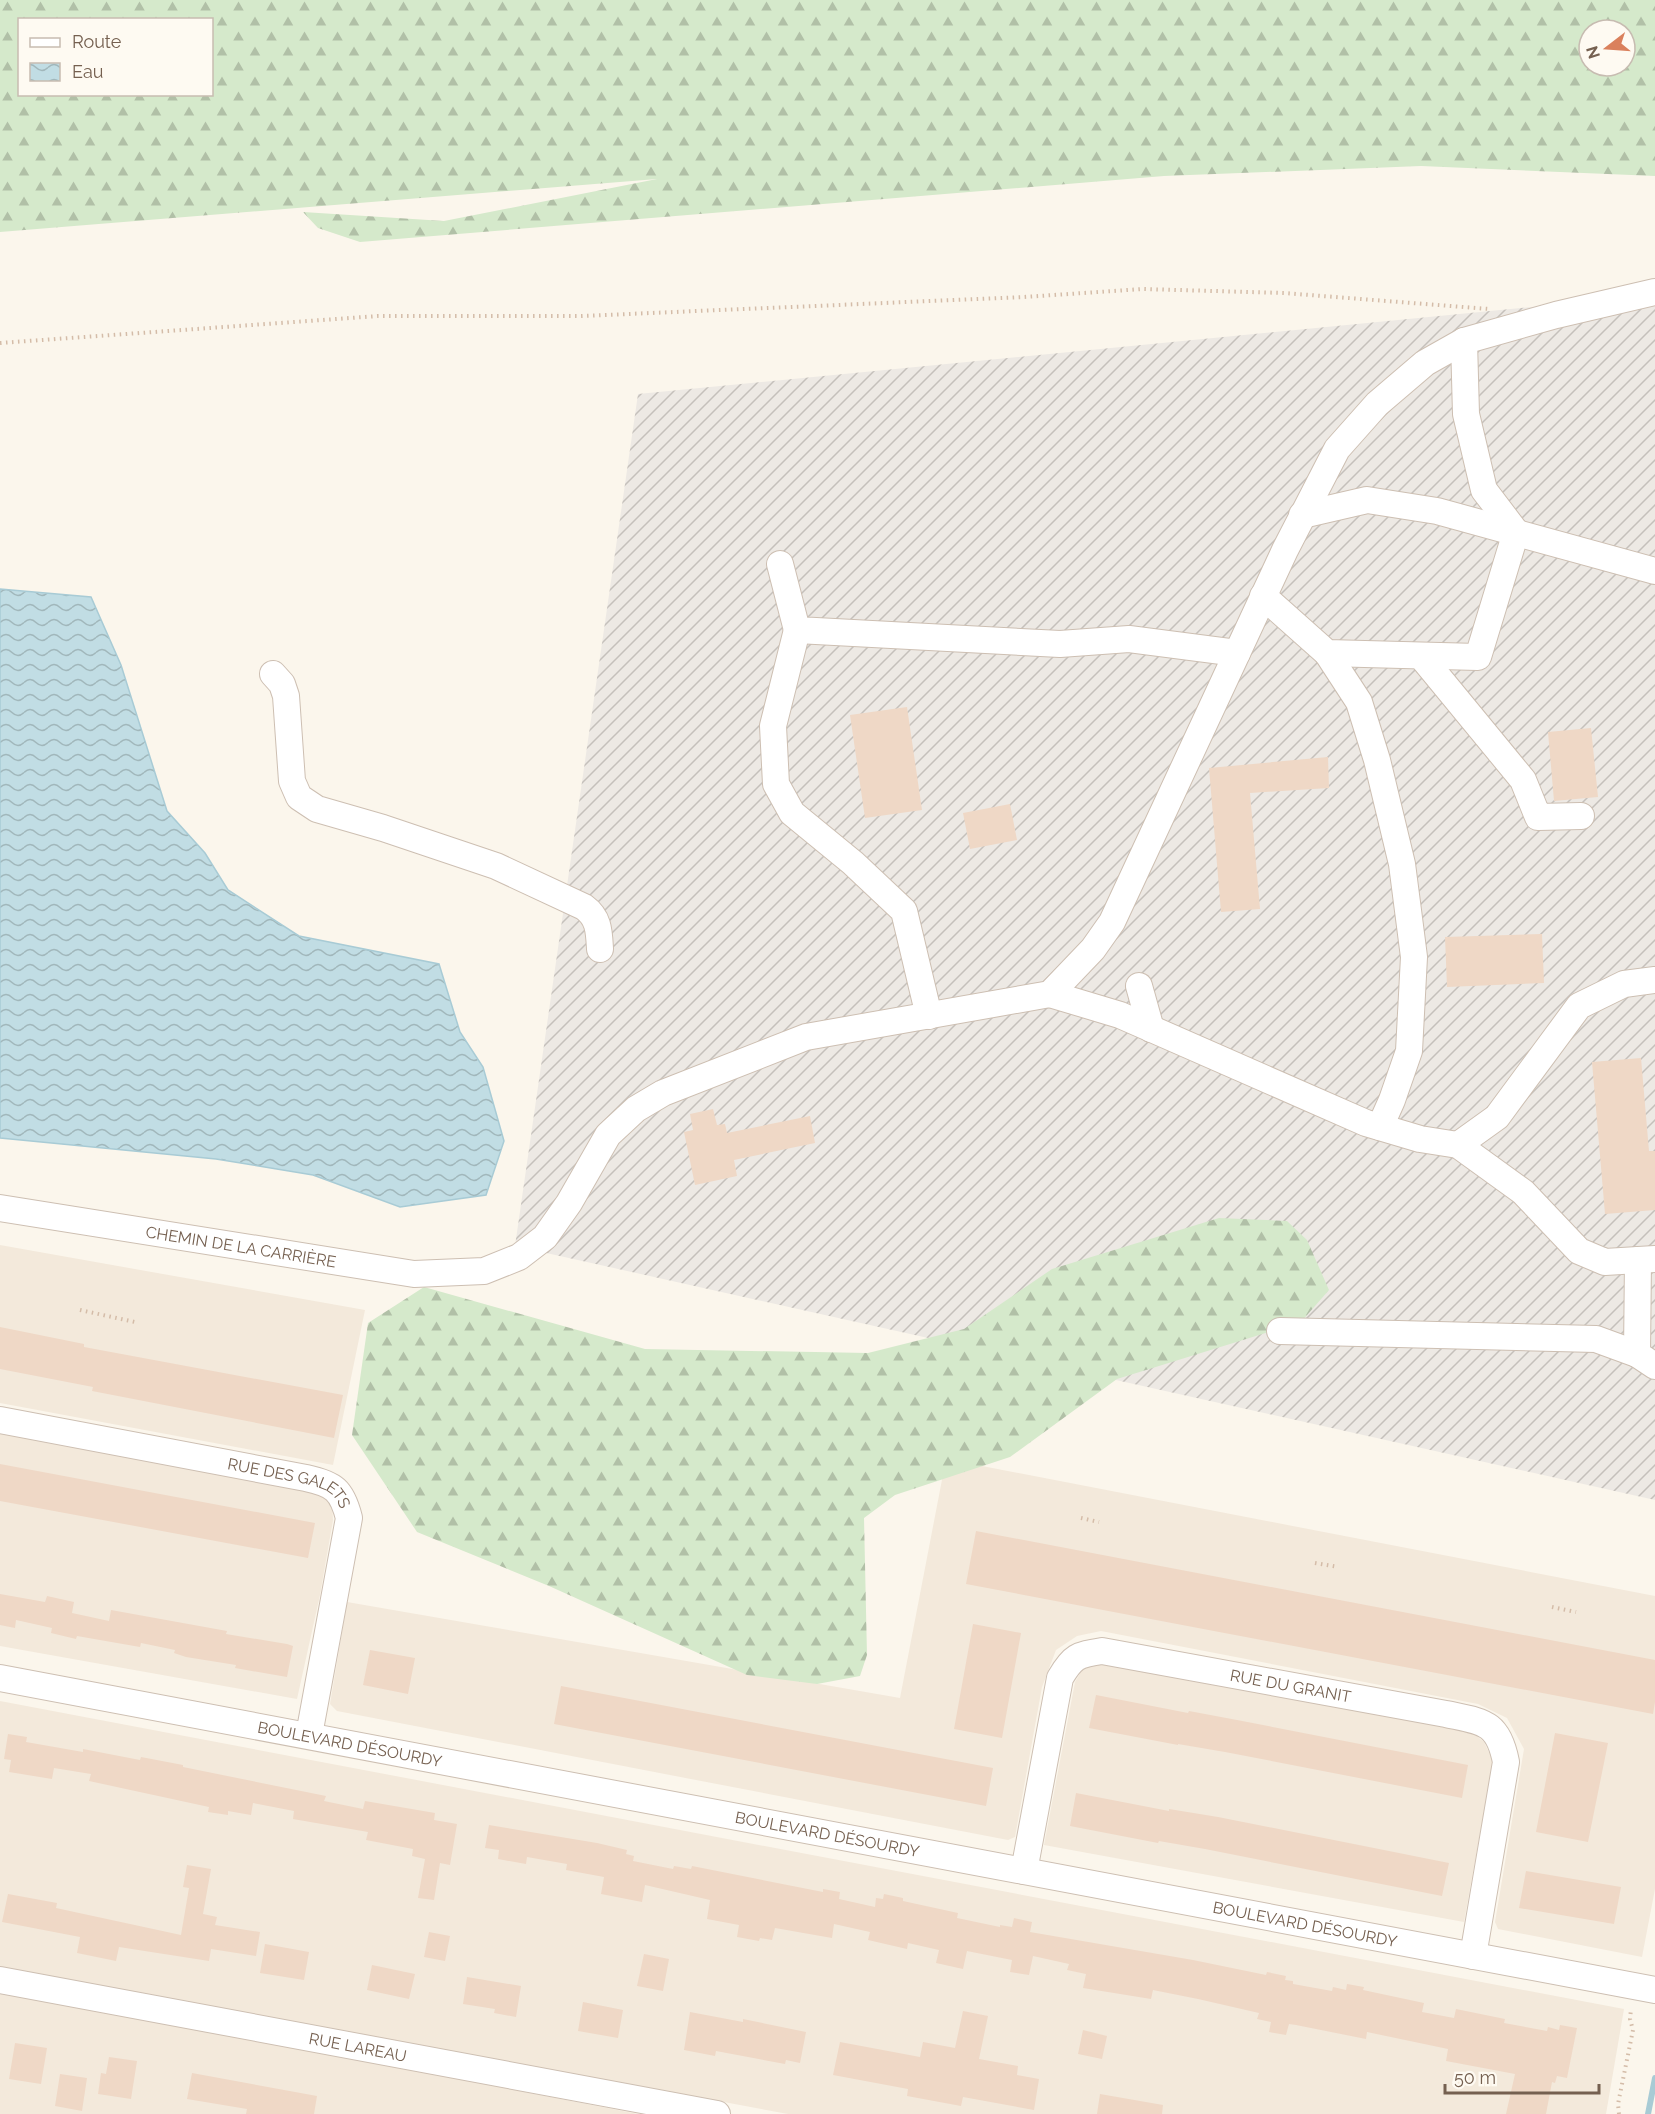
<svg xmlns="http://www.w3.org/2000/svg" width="1655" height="2114" viewBox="0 0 1655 2114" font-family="Raleway,sans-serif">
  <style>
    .residential { fill: #f3e9db }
    .industrial { fill: url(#industrial-furrows) }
    .forest { fill: url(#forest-firs); fill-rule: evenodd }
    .water { fill: url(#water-waves); stroke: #a8cbd5; stroke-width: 1.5 }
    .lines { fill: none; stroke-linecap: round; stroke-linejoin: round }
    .stream { stroke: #a8cbd5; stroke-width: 6 }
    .building { fill: #efd8c6 }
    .minor-casing { stroke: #cdbfb2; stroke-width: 28 }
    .path { stroke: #d4bca8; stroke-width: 4; stroke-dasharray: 1.5 4.5; stroke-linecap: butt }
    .minor { stroke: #fff; stroke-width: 26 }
    .labels { text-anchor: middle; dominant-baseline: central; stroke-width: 4.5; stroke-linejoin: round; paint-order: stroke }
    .street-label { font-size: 16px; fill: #756050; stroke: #fefaf2 }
  </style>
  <defs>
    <pattern id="industrial-furrows" width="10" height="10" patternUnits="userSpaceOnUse" patternTransform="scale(1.5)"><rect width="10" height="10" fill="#ede9e4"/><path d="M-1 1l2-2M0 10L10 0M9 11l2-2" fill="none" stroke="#c5c0bb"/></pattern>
    <pattern id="forest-firs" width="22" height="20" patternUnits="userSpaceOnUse" patternTransform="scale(1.5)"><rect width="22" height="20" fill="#d5e9cb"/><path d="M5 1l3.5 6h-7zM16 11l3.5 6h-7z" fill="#b1c0a7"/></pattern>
    <pattern id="water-waves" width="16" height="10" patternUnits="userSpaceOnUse" patternTransform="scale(1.5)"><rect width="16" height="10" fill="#c1dde4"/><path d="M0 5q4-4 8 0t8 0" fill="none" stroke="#a1b7bb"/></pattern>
  </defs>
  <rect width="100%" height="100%" fill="#fbf6ec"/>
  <!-- residential -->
  <path class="residential" d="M 0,1245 L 365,1310 L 333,1465 L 0,1403 Z
    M 0,1433 L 317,1493 L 332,1503 L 333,1520 L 320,1595 L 297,1699 L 0,1646 Z
    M 946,1459 L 1655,1596 L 1655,1889 L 1642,1957 L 1498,1929 L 1495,1922 L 1524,1749 L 1507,1718 L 1478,1704 L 1101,1631 L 1077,1636 L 1056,1650 L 1042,1687 L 1015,1837 L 1008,1840 L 337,1711 L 330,1704 L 347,1602 L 900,1698 Z
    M 1099,1663 L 1472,1732 L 1484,1742 L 1493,1761 L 1464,1922 L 1044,1845 L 1075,1682 L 1082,1670 Z
    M 0,1701 L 1624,2009 L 1606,2114 L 788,2114 L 0,1967 Z
    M 0,1990 L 638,2114 L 0,2114 Z"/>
  <!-- industrial -->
  <path class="industrial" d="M 1655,295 L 1655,1500 L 515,1246 L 638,394 Z"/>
  <!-- forest -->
  <path class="forest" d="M 0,0 L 1655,0 L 1655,176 L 1421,166 L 1164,176 L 360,242 L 318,228 L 303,212 L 444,221 L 657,179 L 0,232 ZM 20,20 L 212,20 L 212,94 L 20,94 ZM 1589,30 L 1625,30 L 1625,66 L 1589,66 Z
    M 1219,1218 L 1287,1221 L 1307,1240 L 1329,1290 L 1301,1322 L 1117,1379 L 1010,1457 L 895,1495 L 864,1518 L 867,1655 L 860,1676 L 817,1684 L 747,1675 L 549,1586 L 417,1532 L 352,1435 L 368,1323 L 424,1287 L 645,1349 L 868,1353 L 964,1329 L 1052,1269 Z"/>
  <!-- water -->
  <path class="water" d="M 0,589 L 91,597 L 121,665 L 167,811 L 205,853 L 228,890 L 299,936 L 439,964 L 460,1032 L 483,1067 L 504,1141 L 486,1195 L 400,1207 L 313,1175 L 216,1159 L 0,1138 Z"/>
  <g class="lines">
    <!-- stream -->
    <path class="stream" d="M 1648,2114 L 1655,2078"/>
  </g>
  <!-- building -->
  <path class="building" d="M 907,707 L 922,810 L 865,818 L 850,715 Z
    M 1591,728 L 1598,797 L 1554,801 L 1548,732 Z
    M 1328,757 L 1329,788 L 1250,793 L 1260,909 L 1221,912 L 1209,768 Z
    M 1010,804 L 1017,840 L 970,849 L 963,813 Z
    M 1542,934 L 1544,983 L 1447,987 L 1445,937 Z
    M 1641,1058 L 1649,1151 L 1655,1151 L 1655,1210 L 1605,1214 L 1592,1062 Z
    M 713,1109 L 717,1125 L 725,1124 L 727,1133 L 810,1116 L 815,1143 L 734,1160 L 737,1176 L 695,1185 L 684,1132 L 693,1130 L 690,1114 Z
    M 0,1327 L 84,1344 L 84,1347 L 343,1395 L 334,1438 L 92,1391 L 93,1387 L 0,1369 Z
    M 0,1464 L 315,1523 L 308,1558 L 0,1501 Z
    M 976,1531 L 1655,1660 L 1655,1702 L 1653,1714 L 966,1584 Z
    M 0,1594 L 45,1602 L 47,1596 L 74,1602 L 72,1613 L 109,1621 L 111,1610 L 227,1631 L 226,1634 L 287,1644 L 293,1646 L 287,1677 L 235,1668 L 236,1665 L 186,1657 L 174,1653 L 175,1650 L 141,1643 L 140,1647 L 77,1636 L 76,1639 L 51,1633 L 52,1628 L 16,1620 L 15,1628 L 0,1625 Z
    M 973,1624 L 1021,1633 L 1002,1738 L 954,1729 Z
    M 370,1650 L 415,1658 L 408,1694 L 363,1685 Z
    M 561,1686 L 993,1768 L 986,1806 L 554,1724 Z
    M 1096,1695 L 1188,1713 L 1189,1711 L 1237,1720 L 1468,1765 L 1462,1798 L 1225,1752 L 1178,1744 L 1178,1745 L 1089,1728 Z
    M 1555,1733 L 1608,1743 L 1588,1842 L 1536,1832 Z
    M 8,1734 L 27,1737 L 26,1742 L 83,1752 L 83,1749 L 140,1760 L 141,1757 L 183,1765 L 183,1767 L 326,1796 L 324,1801 L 363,1809 L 365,1801 L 435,1813 L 434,1820 L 457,1824 L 450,1865 L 440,1863 L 434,1900 L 418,1898 L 425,1859 L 412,1856 L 413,1849 L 366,1840 L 368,1832 L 293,1819 L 294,1811 L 253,1803 L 251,1815 L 228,1811 L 228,1815 L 208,1812 L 209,1807 L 89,1781 L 91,1774 L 54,1768 L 52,1779 L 9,1772 L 11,1760 L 4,1759 Z
    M 1076,1793 L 1169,1811 L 1169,1809 L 1218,1817 L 1449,1863 L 1442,1896 L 1205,1849 L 1159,1841 L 1158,1843 L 1070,1826 Z
    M 489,1825 L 597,1843 L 627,1850 L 626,1854 L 634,1856 L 633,1861 L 673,1869 L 674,1866 L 691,1869 L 692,1866 L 823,1892 L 823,1889 L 840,1892 L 839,1899 L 875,1907 L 876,1898 L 883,1899 L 884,1894 L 903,1898 L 903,1901 L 958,1913 L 957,1918 L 1000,1927 L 1000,1925 L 1012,1927 L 1014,1918 L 1032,1922 L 1030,1932 L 1193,1960 L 1266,1975 L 1267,1972 L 1286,1976 L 1285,1980 L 1293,1981 L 1293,1984 L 1332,1991 L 1333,1987 L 1346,1990 L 1347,1984 L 1364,1987 L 1363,1990 L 1424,2003 L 1422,2012 L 1454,2018 L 1456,2009 L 1505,2019 L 1504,2023 L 1547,2031 L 1548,2027 L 1559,2030 L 1560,2025 L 1577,2028 L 1567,2078 L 1557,2076 L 1555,2083 L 1552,2082 L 1546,2114 L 1506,2114 L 1515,2074 L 1446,2061 L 1448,2049 L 1367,2032 L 1366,2039 L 1296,2025 L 1289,2024 L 1286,2035 L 1269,2032 L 1271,2022 L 1257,2019 L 1259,2013 L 1198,1999 L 1153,1990 L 1151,1999 L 1083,1988 L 1086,1974 L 1067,1970 L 1069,1964 L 1033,1956 L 1029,1975 L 1010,1972 L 1012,1960 L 967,1951 L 963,1969 L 936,1963 L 939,1950 L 908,1943 L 907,1949 L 868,1940 L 870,1932 L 834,1924 L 832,1938 L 775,1928 L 772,1940 L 760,1938 L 759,1941 L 737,1937 L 739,1925 L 707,1919 L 710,1900 L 645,1885 L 642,1902 L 601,1894 L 604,1877 L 566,1870 L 567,1864 L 527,1857 L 526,1864 L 498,1859 L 499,1850 L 485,1848 Z
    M 187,1865 L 211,1869 L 203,1914 L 217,1917 L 215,1925 L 260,1932 L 256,1956 L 211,1949 L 209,1961 L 119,1947 L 116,1961 L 77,1953 L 80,1937 L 2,1922 L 8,1894 L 57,1903 L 56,1908 L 181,1935 L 189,1888 L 183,1887 Z
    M 1526,1871 L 1621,1887 L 1614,1924 L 1519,1908 Z
    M 429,1932 L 450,1936 L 445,1961 L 424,1957 Z
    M 265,1944 L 309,1952 L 304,1980 L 260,1973 Z
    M 644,1954 L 669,1959 L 663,1991 L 637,1986 Z
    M 372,1965 L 415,1974 L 409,1999 L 367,1990 Z
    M 467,1977 L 521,1986 L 516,2017 L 494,2013 L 495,2009 L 463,2004 Z
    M 583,2002 L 623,2010 L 618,2038 L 578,2031 Z
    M 963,2011 L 988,2016 L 979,2059 L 1018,2066 L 1017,2075 L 1039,2079 L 1034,2110 L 963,2097 L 961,2106 L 907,2096 L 908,2089 L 833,2075 L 840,2042 L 920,2057 L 923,2042 L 955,2048 Z
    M 690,2012 L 743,2022 L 743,2019 L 806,2032 L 800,2063 L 786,2060 L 785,2064 L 716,2051 L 715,2056 L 684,2050 Z
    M 1083,2030 L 1107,2036 L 1102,2059 L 1078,2054 Z
    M 15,2043 L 47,2048 L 41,2084 L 9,2079 Z
    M 109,2057 L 137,2061 L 131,2099 L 98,2094 L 101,2073 L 106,2074 Z
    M 192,2073 L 317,2096 L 314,2114 L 246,2114 L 247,2109 L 187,2099 Z
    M 60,2074 L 87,2078 L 82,2111 L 55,2106 Z
    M 1100,2094 L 1163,2105 L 1162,2114 L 1097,2114 Z"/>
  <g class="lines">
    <!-- minor casing -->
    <g class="minor-casing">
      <g id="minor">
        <path d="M 1302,515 L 1367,500 L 1437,511 L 1655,571"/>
        <path d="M 780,564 L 797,630 L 1060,644 L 1129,639 L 1237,653"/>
        <path d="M 1263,596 L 1327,653 L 1478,657 L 1516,532 L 1484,490 L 1466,414 L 1464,341"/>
        <path d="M 797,630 L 773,726 L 776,784 L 792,813 L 853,863 L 904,911 L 929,1016"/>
        <path d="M 1327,653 L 1359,702 L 1377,760 L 1402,864 L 1414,957 L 1409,1051 L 1392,1100 L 1380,1127"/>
        <path d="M 1421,656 L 1523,780 L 1538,817 L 1581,816"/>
        <path d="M 273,674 L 282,684 L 286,696 L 292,781 L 299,797 L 317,809 L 383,828 L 496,866 L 584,907 C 599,918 599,931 600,949"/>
        <path d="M 1139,986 L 1151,1029"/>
        <path d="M 1050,994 L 1120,1015 L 1366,1123 L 1420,1139 L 1458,1145 L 1523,1192 L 1579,1251 L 1605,1262 L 1655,1259"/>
        <path d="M 1458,1145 L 1497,1117 L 1579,1006 L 1624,984 L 1655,980"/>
        <path id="s1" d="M 0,1208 L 414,1274 L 484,1271 L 519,1257 L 545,1237 L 569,1203 L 608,1135 L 636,1109 L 663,1093 L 806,1037 L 1050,994 L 1093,949 L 1112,922 L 1285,550 L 1337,449 L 1377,404 L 1425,363 L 1464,341 L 1556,315 L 1655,292"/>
        <path d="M 1638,1260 L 1637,1354 L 1655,1366"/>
        <path d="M 1280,1331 L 1596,1339 L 1637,1354"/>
        <path id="s2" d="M 0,1420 L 306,1478 C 334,1484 342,1490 349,1518 L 309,1735"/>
        <path id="s3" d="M 0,1678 L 1655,1990"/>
        <path id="s4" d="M 1024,1871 L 1060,1678 C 1073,1656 1077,1655 1102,1651 L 1446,1714 C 1483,1722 1498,1721 1506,1762 L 1473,1956"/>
        <path id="s5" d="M 0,1980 L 717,2114"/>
      </g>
    </g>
    <!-- path -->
    <path class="path" d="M 0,343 L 378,316 L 581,316 L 1024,297 L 1143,289 L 1284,293 L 1489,309
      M 80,1310 L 135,1322
      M 1081,1518 L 1099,1522
      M 1315,1563 L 1338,1567
      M 1552,1607 L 1576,1612
      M 1619,2114 L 1618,2104 L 1633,2030 L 1630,2019 L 1631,2009"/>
    <!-- minor -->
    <use href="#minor" class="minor"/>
  </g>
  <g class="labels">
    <!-- street labels -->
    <g class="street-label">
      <text stroke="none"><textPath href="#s1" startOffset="244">CHEMIN DE LA CARRIÈRE</textPath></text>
      <text stroke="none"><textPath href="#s2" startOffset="298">RUE DES GALETS</textPath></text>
      <text stroke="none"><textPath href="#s4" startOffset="441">RUE DU GRANIT</textPath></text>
      <text stroke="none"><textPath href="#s3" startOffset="356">BOULEVARD DÉSOURDY</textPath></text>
      <text stroke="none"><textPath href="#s3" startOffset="842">BOULEVARD DÉSOURDY</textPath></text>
      <text stroke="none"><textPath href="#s3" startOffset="1328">BOULEVARD DÉSOURDY</textPath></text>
      <text stroke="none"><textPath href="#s5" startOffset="364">RUE LAREAU</textPath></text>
    </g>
  </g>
  <!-- legend -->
  <rect x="18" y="18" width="195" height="78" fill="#fefaf2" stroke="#c7bcb1" stroke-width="1.5"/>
  <rect x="30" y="38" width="30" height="9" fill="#ffffff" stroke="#c7bcb1" stroke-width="1.5"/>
  <text x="72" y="48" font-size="18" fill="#756050">Route</text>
  <rect x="30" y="63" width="30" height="18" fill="url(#water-waves)" stroke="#c7bcb1" stroke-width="1.5"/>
  <text x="72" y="78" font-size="18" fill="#756050">Eau</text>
  <!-- north arrow -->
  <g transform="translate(1607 48) rotate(253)"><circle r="28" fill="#fefaf2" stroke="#c7bcb1" stroke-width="1.5"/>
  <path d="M0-4.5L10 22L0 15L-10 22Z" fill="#da805c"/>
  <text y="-9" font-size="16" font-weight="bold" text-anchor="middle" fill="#756050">N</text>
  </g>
  <!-- scale -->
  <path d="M1445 2084v9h154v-9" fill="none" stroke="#756050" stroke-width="3"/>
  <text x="1454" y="2084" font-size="18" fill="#756050" stroke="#fefaf2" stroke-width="4.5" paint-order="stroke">50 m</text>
</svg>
